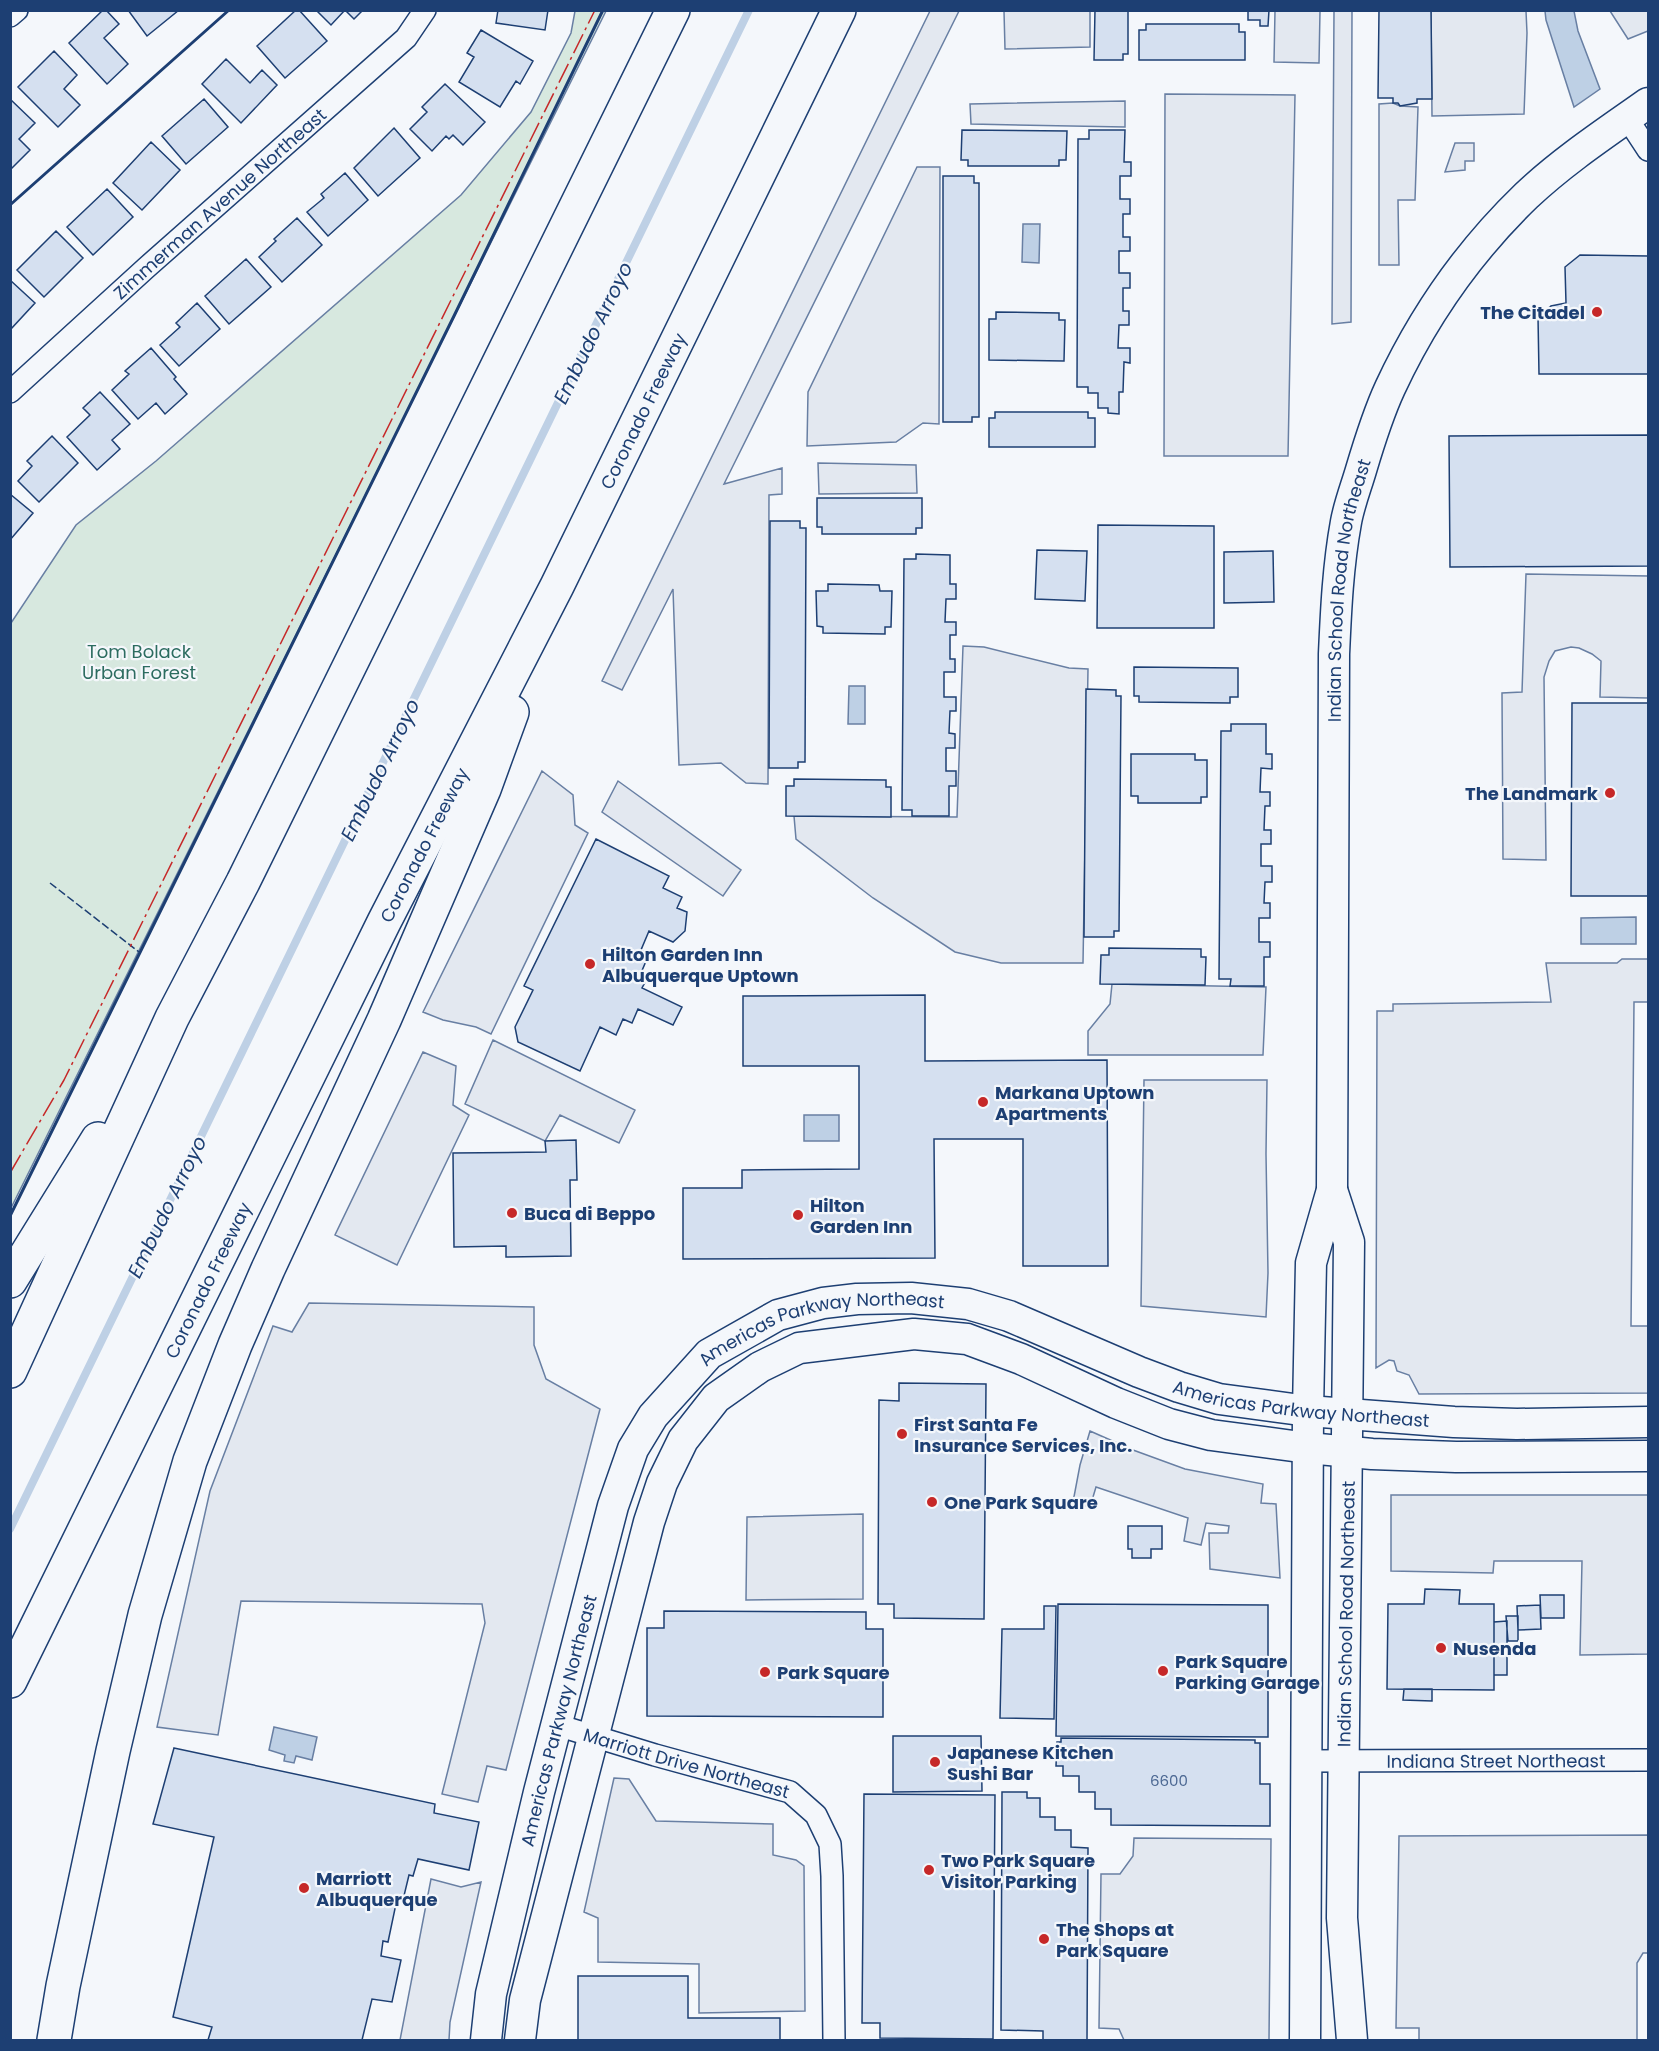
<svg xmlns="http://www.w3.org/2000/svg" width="1659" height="2051" viewBox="0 0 1659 2051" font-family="Poppins,sans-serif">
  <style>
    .green { fill: #d7e8df; stroke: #687fa3; stroke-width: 1.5 }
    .parking { fill: #e3e8f0; stroke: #687fa3; stroke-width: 1.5 }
    .water { fill: #bed0e5; stroke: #687fa3; stroke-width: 1.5 }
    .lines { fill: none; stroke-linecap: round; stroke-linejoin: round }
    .stream { stroke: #bed0e5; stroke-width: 8 }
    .building { fill: #d5e0f0; stroke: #1d3f73; stroke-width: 1.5 }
    .street-casing { stroke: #1d3f73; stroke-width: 24 }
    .secondary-casing { stroke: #1d3f73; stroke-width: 33 }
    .highway-casing { stroke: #1d3f73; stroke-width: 36 }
    .street { stroke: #f4f7fb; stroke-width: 21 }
    .secondary { stroke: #f4f7fb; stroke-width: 30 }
    .highway { stroke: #f4f7fb; stroke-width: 33 }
    .fence { stroke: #1d3f73; stroke-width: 1.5; stroke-dasharray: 8 3; stroke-linecap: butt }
    .wall { stroke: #1d3f73; stroke-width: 3 }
    .power { stroke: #c62828; stroke-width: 1.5; stroke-dasharray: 21 4.5 3 4.5; stroke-linecap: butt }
    .poi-dot { fill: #c62828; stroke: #f4f7fb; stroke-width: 2 }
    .labels { text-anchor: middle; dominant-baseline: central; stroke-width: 4.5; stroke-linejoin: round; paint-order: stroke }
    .number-label { font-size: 15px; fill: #4b6792 }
    .street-label { font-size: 18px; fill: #1d3f73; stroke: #f4f7fb }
    .poi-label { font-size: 18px; font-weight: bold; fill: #1d3f73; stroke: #f4f7fb; text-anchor: start }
    .park-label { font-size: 18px; fill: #2c6c60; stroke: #f4f7fb }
    .water-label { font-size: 20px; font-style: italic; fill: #1d3f73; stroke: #f4f7fb }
  </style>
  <rect width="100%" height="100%" fill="#f4f7fb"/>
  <!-- green -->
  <path class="green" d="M 575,11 L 606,11 L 11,1208 L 11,623 L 76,525 L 156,461 L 461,195 L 531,112 L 571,33 Z"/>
  <!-- parking -->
  <path class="parking" d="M 930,11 L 959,11 L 724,484 L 782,468 L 782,494 L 769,495 L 768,784 L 746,783 L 721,763 L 679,765 L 673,589 L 622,690 L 602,681 Z
    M 1004,11 L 1090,11 L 1090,47 L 1005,49 Z
    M 1275,11 L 1320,11 L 1319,63 L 1274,62 Z
    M 1334,11 L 1352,11 L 1351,322 L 1332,324 Z
    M 1431,11 L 1526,11 L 1527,33 L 1524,114 L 1432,116 Z
    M 1610,11 L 1648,11 L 1648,31 L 1628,39 Z
    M 1165,94 L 1295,95 L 1288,456 L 1164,456 Z
    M 1125,101 L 1125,127 L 971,124 L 970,104 Z
    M 1393,103 L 1400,106 L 1418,107 L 1415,200 L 1398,200 L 1399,265 L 1379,265 L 1379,104 Z
    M 1455,143 L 1474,143 L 1474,161 L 1465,161 L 1465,170 L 1445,172 Z
    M 917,167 L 940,167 L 939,424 L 923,423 L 896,442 L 807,446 L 808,392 Z
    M 818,463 L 916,465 L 917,493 L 819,494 Z
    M 1526,574 L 1648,576 L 1648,698 L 1600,697 L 1601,661 L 1592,654 L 1579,648 L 1571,647 L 1555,651 L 1549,661 L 1544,677 L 1546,860 L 1503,859 L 1502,693 L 1522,692 Z
    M 963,646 L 984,647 L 1069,668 L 1088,669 L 1083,963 L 1001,963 L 955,952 L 873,898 L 796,839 L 794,816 L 957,817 Z
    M 542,771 L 573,795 L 575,825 L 588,833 L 491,1034 L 476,1027 L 443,1020 L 423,1012 Z
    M 618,781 L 741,870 L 723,896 L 602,812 Z
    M 1622,959 L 1648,959 L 1648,1002 L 1634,1002 L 1631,1326 L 1648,1326 L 1648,1393 L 1419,1394 L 1409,1375 L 1397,1371 L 1394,1361 L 1389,1360 L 1376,1368 L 1377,1011 L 1393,1011 L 1393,1004 L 1551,1002 L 1546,963 L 1617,963 Z
    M 1112,984 L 1266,987 L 1263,1055 L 1088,1055 L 1088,1031 L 1110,1004 Z
    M 493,1040 L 635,1110 L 619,1143 L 560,1115 L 545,1141 L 465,1104 Z
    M 423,1052 L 456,1066 L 453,1105 L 469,1115 L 397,1265 L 335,1235 Z
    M 1144,1080 L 1267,1080 L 1266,1154 L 1268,1273 L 1266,1317 L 1141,1306 Z
    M 309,1303 L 534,1307 L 534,1345 L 546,1379 L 600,1409 L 506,1770 L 487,1766 L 478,1802 L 442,1794 L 485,1623 L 482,1604 L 241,1601 L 218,1735 L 157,1727 L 210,1491 L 273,1326 L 292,1332 Z
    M 1090,1431 L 1133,1450 L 1185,1469 L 1263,1484 L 1261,1503 L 1276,1504 L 1280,1578 L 1210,1569 L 1209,1533 L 1228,1533 L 1229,1526 L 1206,1523 L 1201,1545 L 1184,1541 L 1188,1518 L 1096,1487 L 1090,1507 L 1073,1502 L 1080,1465 Z
    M 1391,1495 L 1648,1495 L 1648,1654 L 1580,1655 L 1582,1561 L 1494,1561 L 1493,1573 L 1391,1571 Z
    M 863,1514 L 863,1599 L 746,1600 L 747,1517 Z
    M 614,1778 L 629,1779 L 656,1821 L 773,1824 L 773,1855 L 796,1860 L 804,1866 L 805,2011 L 699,2013 L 699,1964 L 598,1962 L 598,1918 L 584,1912 Z
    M 1648,1835 L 1648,1953 L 1643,1953 L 1637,1963 L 1637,2040 L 1419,2040 L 1419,2028 L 1396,2028 L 1399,1836 Z
    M 1134,1838 L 1271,1839 L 1269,2040 L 1124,2040 L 1119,2029 L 1099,2028 L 1101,1874 L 1120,1874 L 1133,1856 Z
    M 431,1879 L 461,1887 L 481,1882 L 450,2022 L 449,2040 L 400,2040 Z"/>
  <!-- water -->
  <path class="water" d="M 1545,11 L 1574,11 L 1578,31 L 1600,89 L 1574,107 L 1546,20 Z
    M 1023,224 L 1040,224 L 1039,263 L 1022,262 Z
    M 849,686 L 865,686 L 865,724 L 848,724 Z
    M 1636,917 L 1636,944 L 1581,944 L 1581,918 Z
    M 804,1115 L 839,1115 L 839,1141 L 804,1141 Z
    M 274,1727 L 317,1737 L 312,1760 L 296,1756 L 294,1763 L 284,1761 L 285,1755 L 269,1750 Z"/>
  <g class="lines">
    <!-- stream -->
    <path class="stream" d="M 10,1529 L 749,10"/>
  </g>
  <!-- building -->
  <path class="building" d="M 103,10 L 106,10 L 119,24 L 104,38 L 128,64 L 107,84 L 69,43 Z
    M 128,10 L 179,10 L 147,36 Z
    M 296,10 L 299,10 L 327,41 L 285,78 L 257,46 Z
    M 316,10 L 345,10 L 331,25 Z
    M 345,10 L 363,10 L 354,19 Z
    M 498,10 L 548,10 L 545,30 L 496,23 Z
    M 1095,10 L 1128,10 L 1128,54 L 1123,54 L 1123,60 L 1094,60 Z
    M 1248,10 L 1269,10 L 1268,26 L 1260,26 L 1260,20 L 1248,20 Z
    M 1379,10 L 1431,10 L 1432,99 L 1417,99 L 1417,103 L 1400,106 L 1398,103 L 1393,103 L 1393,98 L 1378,98 Z
    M 1146,24 L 1239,24 L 1239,32 L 1245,32 L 1245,60 L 1139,60 L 1139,30 L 1146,30 Z
    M 481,30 L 533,61 L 520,84 L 516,81 L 500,107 L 459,82 L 474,57 L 467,53 Z
    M 54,51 L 77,75 L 64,89 L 80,105 L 58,127 L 18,87 Z
    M 226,59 L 250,83 L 262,70 L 277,85 L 241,123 L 202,84 Z
    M 445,84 L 485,122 L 463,145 L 453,135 L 449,139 L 446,136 L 432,151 L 410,129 L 427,112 L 422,107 Z
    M 10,99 L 35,123 L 19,139 L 30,150 L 10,170 Z
    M 204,99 L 228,127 L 186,164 L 162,136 Z
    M 394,128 L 420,158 L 378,196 L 354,168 Z
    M 962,130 L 1067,131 L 1066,160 L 1059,160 L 1059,166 L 968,166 L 968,160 L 961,160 Z
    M 1089,130 L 1125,130 L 1124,162 L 1131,162 L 1131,176 L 1120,176 L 1120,199 L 1130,199 L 1130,214 L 1123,214 L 1123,237 L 1130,237 L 1130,251 L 1119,251 L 1119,273 L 1130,273 L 1130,288 L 1123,288 L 1123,311 L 1129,311 L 1129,325 L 1119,325 L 1118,348 L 1130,348 L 1130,363 L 1124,362 L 1123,392 L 1119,392 L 1119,414 L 1108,413 L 1108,408 L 1098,408 L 1098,393 L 1088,393 L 1088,387 L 1077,387 L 1078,139 L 1089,139 Z
    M 151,142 L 180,170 L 142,210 L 113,183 Z
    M 345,173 L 368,200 L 328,236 L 307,212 L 324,198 L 321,194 Z
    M 943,176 L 974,176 L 974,183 L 979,183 L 979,417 L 972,417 L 972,422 L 943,422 Z
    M 107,189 L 133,217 L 93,255 L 67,227 Z
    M 297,218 L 322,245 L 282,282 L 259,257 L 276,241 L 274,239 Z
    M 56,231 L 83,258 L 44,297 L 17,270 Z
    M 1580,255 L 1648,256 L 1648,374 L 1539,374 L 1538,317 L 1551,306 L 1566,303 L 1565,267 Z
    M 246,259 L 271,287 L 229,324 L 205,296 Z
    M 10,280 L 35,303 L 10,330 Z
    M 197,303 L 220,329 L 179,366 L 160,345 L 180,327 L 176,323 Z
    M 996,312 L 1059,313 L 1059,320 L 1065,320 L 1064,361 L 989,360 L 989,319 L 996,319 Z
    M 151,348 L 176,377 L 174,379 L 187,394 L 165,414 L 156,403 L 138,419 L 112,390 L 129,374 L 125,371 Z
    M 100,392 L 130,424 L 112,440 L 120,449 L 97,470 L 67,437 L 90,415 L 83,408 Z
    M 995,412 L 1088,412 L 1088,418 L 1095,418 L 1095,447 L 989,447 L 989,418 L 995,418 Z
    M 1648,435 L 1648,566 L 1450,567 L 1449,436 Z
    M 52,436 L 78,463 L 39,502 L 18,481 L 32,466 L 27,461 Z
    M 10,494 L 33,513 L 10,540 Z
    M 817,498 L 922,498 L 922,528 L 916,528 L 916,534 L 822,534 L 822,527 L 817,527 Z
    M 770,521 L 800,521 L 800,528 L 806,528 L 805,762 L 798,762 L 798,768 L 769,768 Z
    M 1098,525 L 1214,526 L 1214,628 L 1097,628 Z
    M 1037,550 L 1087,551 L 1085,601 L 1035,599 Z
    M 1273,551 L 1274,602 L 1224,603 L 1224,552 Z
    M 916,554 L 950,555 L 950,584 L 956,584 L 956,599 L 946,599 L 945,622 L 956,622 L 956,635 L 950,635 L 950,659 L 955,659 L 955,672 L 944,672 L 944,697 L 956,697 L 956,711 L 950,711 L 949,733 L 955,734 L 955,748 L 946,748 L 946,771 L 956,771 L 956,786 L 949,786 L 949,816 L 912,816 L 912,810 L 902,810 L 904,559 L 916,559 Z
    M 828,584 L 879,585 L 880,591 L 892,591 L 891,627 L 885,627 L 885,634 L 823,633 L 823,627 L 817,626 L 816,591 L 828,591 Z
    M 1134,667 L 1238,668 L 1238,697 L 1230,697 L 1230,703 L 1139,702 L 1139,696 L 1134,696 Z
    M 1086,689 L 1116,690 L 1116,696 L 1121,696 L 1119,931 L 1114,931 L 1114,937 L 1084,937 Z
    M 1572,703 L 1648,703 L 1648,896 L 1571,896 Z
    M 1231,724 L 1266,724 L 1266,754 L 1272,754 L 1272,769 L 1261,768 L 1260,792 L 1270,792 L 1270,806 L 1265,806 L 1264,830 L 1271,830 L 1271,844 L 1261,844 L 1261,866 L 1272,866 L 1272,882 L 1265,882 L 1264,903 L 1270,903 L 1270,918 L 1259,918 L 1259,942 L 1270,942 L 1270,957 L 1264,957 L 1264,986 L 1230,986 L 1231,979 L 1219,979 L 1221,731 L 1231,731 Z
    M 1131,754 L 1195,754 L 1195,760 L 1207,760 L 1207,797 L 1201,797 L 1201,803 L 1138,803 L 1138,796 L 1131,796 Z
    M 794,779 L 886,780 L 886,787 L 891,787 L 891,817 L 786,816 L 786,786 L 794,786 Z
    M 596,839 L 669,876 L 663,888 L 682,897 L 677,908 L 687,912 L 685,931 L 673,942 L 649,931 L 641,950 L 649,954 L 641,973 L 648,977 L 642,988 L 682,1007 L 673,1025 L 638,1009 L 632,1023 L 623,1019 L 616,1035 L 600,1027 L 580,1071 L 518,1042 L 515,1027 L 533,990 L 524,986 Z
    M 1109,948 L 1201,949 L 1201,957 L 1206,957 L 1205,985 L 1100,984 L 1101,955 L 1109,955 Z
    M 925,995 L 925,1061 L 1107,1060 L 1108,1266 L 1023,1266 L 1023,1139 L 934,1139 L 935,1258 L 683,1259 L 683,1188 L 742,1188 L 742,1170 L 859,1169 L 859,1066 L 743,1066 L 743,996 Z
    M 576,1140 L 577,1180 L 570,1180 L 571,1256 L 506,1257 L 506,1246 L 454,1247 L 453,1153 L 546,1152 L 545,1141 Z
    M 899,1383 L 986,1384 L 984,1619 L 894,1618 L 894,1604 L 878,1604 L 879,1400 L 899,1401 Z
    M 1128,1526 L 1162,1526 L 1162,1549 L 1151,1549 L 1151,1558 L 1132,1558 L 1132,1549 L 1128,1549 Z
    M 1425,1589 L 1460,1590 L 1459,1604 L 1494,1604 L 1494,1690 L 1387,1689 L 1388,1604 L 1424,1604 Z
    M 1540,1595 L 1564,1595 L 1564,1618 L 1541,1618 Z
    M 1058,1604 L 1268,1605 L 1268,1737 L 1056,1736 Z
    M 1540,1605 L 1541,1629 L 1518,1630 L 1517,1606 Z
    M 1044,1606 L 1056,1606 L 1054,1719 L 1000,1718 L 1002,1629 L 1044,1629 Z
    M 664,1611 L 866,1612 L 866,1629 L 883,1629 L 883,1717 L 647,1716 L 647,1628 L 664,1628 Z
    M 1506,1616 L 1518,1616 L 1518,1641 L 1508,1641 Z
    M 1507,1621 L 1507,1675 L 1494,1675 L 1494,1622 Z
    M 1404,1689 L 1432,1689 L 1432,1701 L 1403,1700 Z
    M 893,1736 L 981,1736 L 982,1791 L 893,1792 Z
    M 1061,1738 L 1255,1740 L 1255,1743 L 1260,1743 L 1260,1784 L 1270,1784 L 1270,1826 L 1111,1825 L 1111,1809 L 1095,1809 L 1095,1792 L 1079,1792 L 1079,1776 L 1063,1776 L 1063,1766 L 1056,1766 L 1057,1742 L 1061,1742 Z
    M 174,1748 L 435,1804 L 434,1813 L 479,1822 L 469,1870 L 418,1859 L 413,1876 L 409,1875 L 403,1900 L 397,1899 L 388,1942 L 383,1941 L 381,1956 L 401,1960 L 392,2002 L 372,1999 L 362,2040 L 366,2040 L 208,2040 L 212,2027 L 173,2017 L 214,1837 L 153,1824 Z
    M 1002,1792 L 1027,1792 L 1027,1798 L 1040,1798 L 1040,1817 L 1055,1817 L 1055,1830 L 1071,1830 L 1071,1847 L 1088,1848 L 1087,2040 L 1043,2040 L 1043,2031 L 1001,2030 Z
    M 864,1794 L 995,1795 L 993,2039 L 880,2038 L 880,2023 L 862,2023 Z
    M 578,1976 L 688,1976 L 688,2018 L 780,2018 L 780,2040 L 578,2040 Z"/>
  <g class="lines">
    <!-- street casing -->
    <g class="street-casing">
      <g id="street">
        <path d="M 10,16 L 17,10"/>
        <path d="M 1627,118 L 1648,150"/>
        <path id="s1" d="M 10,392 L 146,268 L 406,38 L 425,10"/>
        <path id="s2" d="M 557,1725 L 655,1755 L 790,1792 L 816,1815 L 830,1844 L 832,1876 L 834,2040"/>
        <path id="s3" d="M 1307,1761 L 1648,1760"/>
      </g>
    </g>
    <!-- secondary casing -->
    <g class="secondary-casing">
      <g id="secondary">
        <path d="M 1332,1190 L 1349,1242 L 1342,1918 L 1352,2040"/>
        <path id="s4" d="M 486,2040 L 491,1994 L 539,1792 L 613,1506 L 633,1449 L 653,1416 L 709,1354 L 778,1315 L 823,1303 L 857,1299 L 911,1298 L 968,1304 L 1009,1316 L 1139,1372 L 1179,1387 L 1219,1399 L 1308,1411 L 1454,1422 L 1517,1424 L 1648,1422"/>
        <path d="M 520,2040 L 525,2000 L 649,1522 L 662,1483 L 683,1440 L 716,1398 L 760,1367 L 799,1348 L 914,1334 L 967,1339 L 1021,1359 L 1116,1403 L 1169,1424 L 1211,1435 L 1308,1448 L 1372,1454 L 1456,1457 L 1648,1456"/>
        <path id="s5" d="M 1305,2040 L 1308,1411 L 1311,1263 L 1332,1190 L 1334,654 C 1336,609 1338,566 1346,522 C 1349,505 1356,487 1361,470 C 1369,443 1378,414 1390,388 C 1423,317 1469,251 1526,196 C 1563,161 1607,132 1648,103"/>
      </g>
    </g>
    <!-- highway casing -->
    <g class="highway-casing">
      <g id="highway">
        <path d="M 10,1281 L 98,1139"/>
        <path d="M 10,1371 L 172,1018 L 243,882 L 673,10"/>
        <path id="s6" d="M 10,1681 L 384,922 L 557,586 L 839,10"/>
        <path d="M 54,2040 L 63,1986 L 113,1751 L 145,1615 L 190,1461 L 235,1345 L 268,1269 L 384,1020 L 484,789 L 512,712"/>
      </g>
    </g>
    <!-- street -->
    <use href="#street" class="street"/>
    <!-- secondary -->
    <use href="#secondary" class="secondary"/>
    <!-- highway -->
    <use href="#highway" class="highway"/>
    <!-- fence -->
    <path class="fence" d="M 50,883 L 139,952"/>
    <!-- wall -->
    <path class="wall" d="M 10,205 L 229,10
      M 10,1216 L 454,316 L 603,10"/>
    <!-- power -->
    <path class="power" d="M 10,1173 L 64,1080 L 595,10"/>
  </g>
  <!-- markers -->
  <g class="poi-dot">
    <circle cx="1597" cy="312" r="6"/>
    <circle cx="1610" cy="793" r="6"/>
    <circle cx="590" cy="964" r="6"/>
    <circle cx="983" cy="1102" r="6"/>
    <circle cx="512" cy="1213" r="6"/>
    <circle cx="798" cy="1215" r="6"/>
    <circle cx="902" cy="1434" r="6"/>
    <circle cx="932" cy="1502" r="6"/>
    <circle cx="1441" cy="1648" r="6"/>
    <circle cx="1163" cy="1671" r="6"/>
    <circle cx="765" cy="1672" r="6"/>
    <circle cx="935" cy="1762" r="6"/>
    <circle cx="929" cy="1870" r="6"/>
    <circle cx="304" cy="1888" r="6"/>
    <circle cx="1044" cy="1939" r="6"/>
  </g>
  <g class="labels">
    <!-- number labels -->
    <g class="number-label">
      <text x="1169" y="1780">6600</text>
    </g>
    <!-- street labels -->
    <g class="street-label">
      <text stroke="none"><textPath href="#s1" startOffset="282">Zimmerman Avenue Northeast</textPath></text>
      <text stroke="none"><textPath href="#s6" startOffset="1419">Coronado Freeway</textPath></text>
      <text stroke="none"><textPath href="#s5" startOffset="1454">Indian School Road Northeast</textPath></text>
      <text stroke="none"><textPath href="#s6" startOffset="933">Coronado Freeway</textPath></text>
      <text stroke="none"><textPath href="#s6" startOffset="447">Coronado Freeway</textPath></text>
      <text stroke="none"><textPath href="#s4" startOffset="850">Americas Parkway Northeast</textPath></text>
      <text stroke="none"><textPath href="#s4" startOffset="1354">Americas Parkway Northeast</textPath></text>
      <text transform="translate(1346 1614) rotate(-89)">Indian School Road Northeast</text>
      <text stroke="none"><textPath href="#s4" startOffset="328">Americas Parkway Northeast</textPath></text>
      <text stroke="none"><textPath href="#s3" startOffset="189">Indiana Street Northeast</textPath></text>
      <text stroke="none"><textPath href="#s2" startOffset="135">Marriott Drive Northeast</textPath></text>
    </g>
    <!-- poi labels -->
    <g class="poi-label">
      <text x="1585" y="312" text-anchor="end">The Citadel</text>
      <text x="1598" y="793" text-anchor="end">The Landmark</text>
      <text x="602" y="954">Hilton Garden Inn<tspan x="602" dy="21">Albuquerque Uptown</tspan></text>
      <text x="995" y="1092">Markana Uptown<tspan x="995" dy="21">Apartments</tspan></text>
      <text x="810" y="1205">Hilton<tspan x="810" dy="21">Garden Inn</tspan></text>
      <text x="524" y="1213">Buca di Beppo</text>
      <text x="914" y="1424">First Santa Fe<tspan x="914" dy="21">Insurance Services, Inc.</tspan></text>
      <text x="944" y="1502">One Park Square</text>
      <text x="1453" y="1648">Nusenda</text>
      <text x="1175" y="1661">Park Square<tspan x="1175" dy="21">Parking Garage</tspan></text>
      <text x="777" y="1672">Park Square</text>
      <text x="947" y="1752">Japanese Kitchen<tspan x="947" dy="21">Sushi Bar</tspan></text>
      <text x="941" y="1860">Two Park Square<tspan x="941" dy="21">Visitor Parking</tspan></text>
      <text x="316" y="1878">Marriott<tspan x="316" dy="21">Albuquerque</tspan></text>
      <text x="1056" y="1929">The Shops at<tspan x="1056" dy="21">Park Square</tspan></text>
    </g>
    <!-- park labels -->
    <g class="park-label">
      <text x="139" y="651">Tom Bolack<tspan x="139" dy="21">Urban Forest</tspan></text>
    </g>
    <!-- water labels -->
    <g class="water-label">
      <text transform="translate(593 333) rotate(-64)">Embudo Arroyo</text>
      <text transform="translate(380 770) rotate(-64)">Embudo Arroyo</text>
      <text transform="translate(167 1207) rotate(-64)">Embudo Arroyo</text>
    </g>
  </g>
  <!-- border -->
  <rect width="1659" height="2051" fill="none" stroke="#1d3f73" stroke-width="24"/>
</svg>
